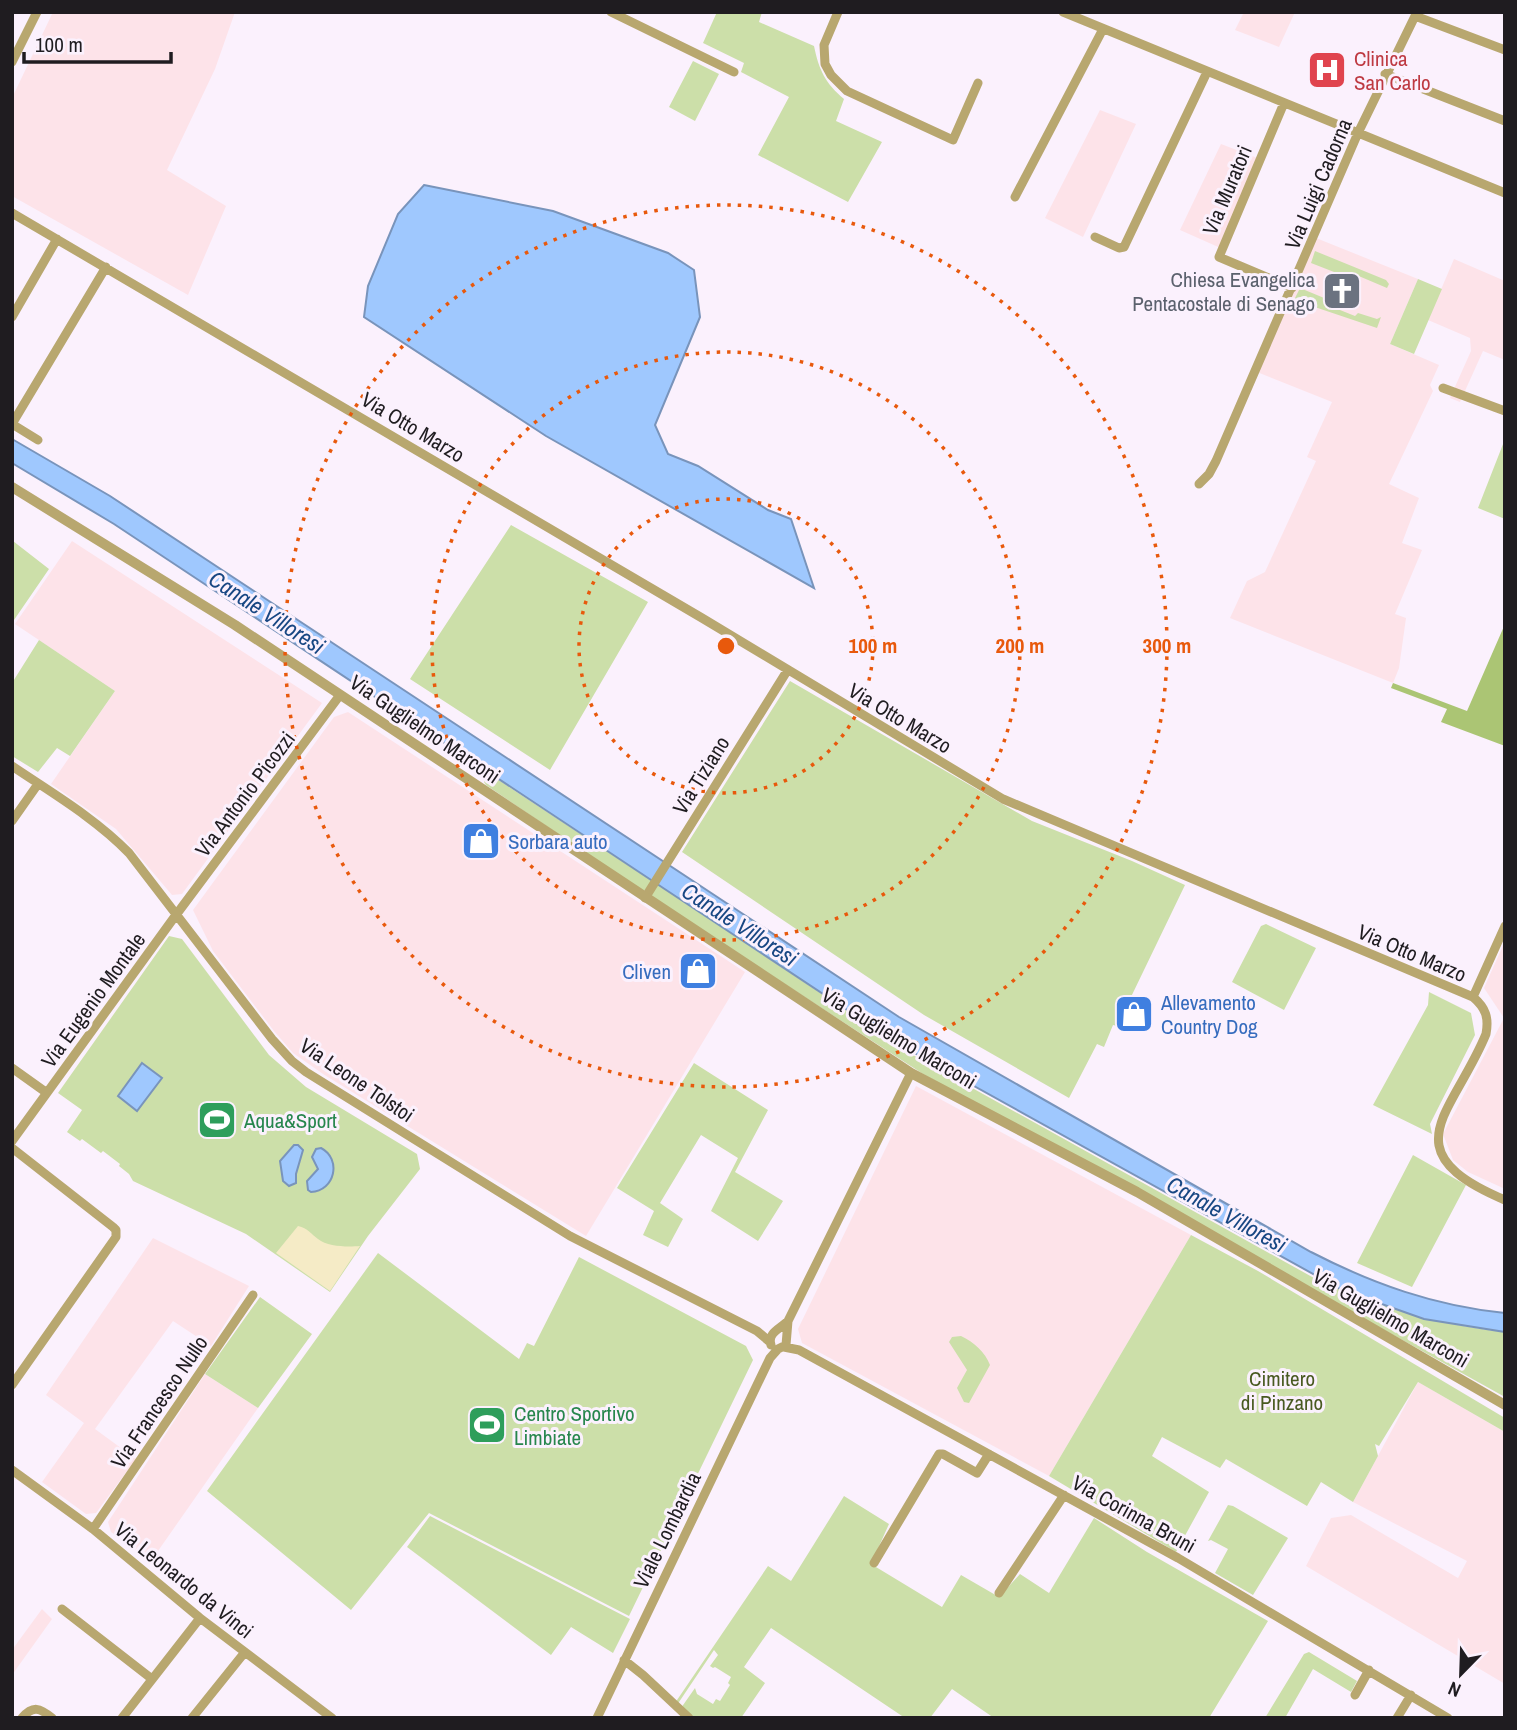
<svg xmlns="http://www.w3.org/2000/svg" width="1517" height="1730" viewBox="0 0 1517 1730" font-family="'Archivo Narrow',sans-serif">
  <style>
    .industrial { fill: #fde3e9 }
    .green { fill: #ccdfa9 }
    .forest { fill: #abc574 }
    .sand { fill: #f5ebc6 }
    .water { fill: #9fc8fe; stroke: #7994bb; stroke-width: 2 }
    .lines { fill: none; stroke-linecap: round; stroke-linejoin: round }
    .minor { stroke: #b8a76f; stroke-width: 9 }
    .tertiary { stroke: #b8a76f; stroke-width: 10 }
    .ring { fill: none; stroke: #e8590c; stroke-width: 3.5; stroke-dasharray: 3.5 7 }
    .labels { text-anchor: middle; dominant-baseline: central; stroke-width: 6; stroke-linejoin: round; paint-order: stroke }
    .health-label { font-size: 21px; fill: #be3a42; stroke: #fbf1fd; text-anchor: start }
    .street-label { font-size: 21px; fill: #1f1c20; stroke: #fbf1fd }
    .worship-label { font-size: 21px; fill: #5b616d; stroke: #fbf1fd; text-anchor: end }
    .shop-label { font-size: 21px; fill: #366cbe; stroke: #fbf1fd; text-anchor: start }
    .leisure-label { font-size: 21px; fill: #27864d; stroke: #fbf1fd; text-anchor: start }
    .park-label { font-size: 21px; fill: #495a21; stroke: #fbf1fd }
    .water-label { font-size: 23px; font-style: italic; fill: #184783; stroke: #fbf1fd }
    .centre { fill: #e8590c; stroke: #fbf1fd; stroke-width: 3.5 }
    .ring-label { font-size: 21px; text-anchor: middle; font-weight: bold; fill: #e8590c; stroke: #fbf1fd; stroke-width: 6; stroke-linejoin: round; paint-order: stroke }
  </style>
  <rect width="100%" height="100%" fill="#fbf1fd"/>
  <!-- industrial -->
  <path class="industrial" d="M 53,12 L 235,12 L 215,69 L 167,170 L 226,206 L 188,295 L 12,196 L 12,98 Z
    M 1244,12 L 1295,12 L 1279,47 L 1235,30 Z
    M 1100,110 L 1136,124 L 1083,237 L 1045,218 Z
    M 1221,144 L 1260,159 L 1225,250 L 1180,230 Z
    M 1316,238 L 1418,279 L 1390,344 L 1439,365 L 1430,385 L 1433,391 L 1389,484 L 1419,498 L 1402,543 L 1422,550 L 1395,614 L 1406,618 L 1399,668 L 1393,683 L 1230,618 L 1247,581 L 1265,572 L 1316,461 L 1307,457 L 1332,402 L 1257,372 Z
    M 1454,259 L 1505,281 L 1505,360 L 1483,351 L 1460,402 L 1450,398 L 1471,351 L 1470,338 L 1428,320 Z
    M 72,541 L 322,703 L 182,894 L 172,895 L 116,829 L 51,784 L 115,691 L 15,624 Z
    M 348,712 L 745,972 L 586,1236 L 323,1074 L 293,1053 L 274,1031 L 213,951 L 193,910 L 334,717 Z
    M 1505,941 L 1505,1189 L 1468,1172 L 1453,1160 L 1443,1134 L 1504,1018 L 1484,988 Z
    M 916,1086 L 1191,1235 L 1049,1476 L 802,1343 L 798,1329 Z
    M 153,1238 L 249,1286 L 211,1346 L 173,1321 L 95,1429 L 136,1459 L 96,1513 L 86,1514 L 42,1482 L 84,1423 L 46,1395 Z
    M 205,1374 L 258,1408 L 151,1561 L 111,1532 L 108,1522 Z
    M 1418,1382 L 1505,1432 L 1505,1684 L 1306,1566 L 1331,1518 L 1351,1515 L 1458,1578 L 1467,1561 L 1353,1502 Z
    M 42,1609 L 52,1619 L 12,1675 L 12,1650 Z"/>
  <!-- green -->
  <path class="green" d="M 717,12 L 762,12 L 759,22 L 814,46 C 819,70 825,83 844,99 L 836,121 L 882,142 L 848,202 L 758,155 L 789,97 L 741,72 L 744,63 L 703,43 Z
    M 693,61 L 719,74 L 695,121 L 669,107 Z
    M 1315,251 L 1386,280 L 1389,284 L 1387,288 L 1354,274 L 1352,279 L 1311,263 Z
    M 1418,279 L 1442,289 L 1414,354 L 1390,344 Z
    M 1300,288 L 1341,305 L 1340,310 L 1355,316 L 1358,313 L 1377,319 L 1381,317 L 1377,328 L 1294,300 Z
    M 1505,439 L 1505,519 L 1478,508 Z
    M 511,525 L 648,602 L 550,770 L 410,679 Z
    M 13,541 L 49,569 L 14,620 L 12,619 Z
    M 39,640 L 115,691 L 70,756 L 57,748 L 38,772 L 12,756 L 12,683 Z
    M 790,681 L 1032,821 L 1132,861 L 1185,885 L 1117,1026 L 1113,1025 L 1104,1047 L 1097,1044 L 1069,1098 L 924,1015 L 682,852 Z
    M 488,773 L 652,881 L 645,890 L 641,890 L 486,785 L 484,782 Z
    M 656,883 L 913,1055 L 1314,1278 C 1379,1307 1434,1324 1505,1332 L 1505,1397 L 923,1074 L 651,897 Z
    M 1266,924 L 1316,948 L 1284,1010 L 1232,982 L 1261,926 Z
    M 169,936 L 182,939 L 269,1055 L 306,1087 L 417,1154 L 420,1169 L 368,1236 L 330,1292 L 246,1234 L 133,1181 L 129,1174 L 119,1166 L 120,1164 L 103,1151 L 101,1153 L 82,1139 L 80,1141 L 67,1132 L 82,1110 L 58,1093 Z
    M 1429,992 L 1471,1013 L 1475,1035 L 1430,1124 L 1432,1134 L 1373,1105 L 1428,1005 Z
    M 694,1063 L 768,1110 L 735,1172 L 783,1201 L 758,1241 L 711,1211 L 738,1158 L 701,1135 L 660,1203 L 683,1219 L 668,1247 L 643,1235 L 654,1211 L 617,1188 Z
    M 1413,1155 L 1466,1185 L 1412,1287 L 1357,1263 Z
    M 1191,1235 L 1258,1271 L 1505,1418 L 1505,1432 L 1418,1382 L 1379,1446 L 1375,1444 L 1378,1456 L 1353,1502 L 1321,1482 L 1307,1506 L 1226,1459 L 1220,1468 L 1162,1437 L 1152,1456 L 1209,1492 L 1176,1552 L 1049,1476 Z
    M 378,1253 L 519,1359 L 527,1343 L 534,1346 L 579,1257 L 746,1346 L 753,1360 L 629,1616 L 429,1513 L 351,1610 L 207,1491 Z
    M 260,1297 L 312,1334 L 258,1408 L 205,1374 Z
    M 961,1336 C 974,1342 985,1352 990,1365 L 969,1403 L 964,1402 L 957,1388 L 967,1370 L 949,1342 L 952,1337 Z
    M 844,1496 L 889,1524 L 871,1564 L 942,1607 L 961,1575 L 999,1597 L 1020,1574 L 1049,1593 L 1094,1518 L 1147,1552 L 1268,1621 L 1209,1718 L 994,1718 L 952,1689 L 930,1718 L 905,1718 L 771,1628 L 744,1667 L 765,1683 L 741,1718 L 695,1718 L 681,1708 L 695,1688 L 697,1694 L 713,1704 L 716,1699 L 720,1701 L 730,1685 L 728,1683 L 731,1677 L 715,1667 L 713,1668 L 710,1666 L 718,1655 L 714,1650 L 677,1705 L 675,1703 L 768,1566 L 791,1581 Z
    M 1228,1505 L 1233,1506 L 1288,1538 L 1253,1595 L 1215,1573 L 1228,1549 L 1211,1540 L 1208,1541 Z
    M 430,1516 L 630,1619 L 613,1653 L 571,1627 L 551,1655 L 407,1547 Z
    M 1309,1652 L 1357,1681 L 1351,1692 L 1313,1669 L 1285,1718 L 1265,1718 L 1304,1654 Z"/>
  <!-- forest -->
  <path class="forest" d="M 1505,624 L 1505,746 L 1441,722 L 1447,709 L 1391,688 L 1393,683 L 1467,711 Z"/>
  <!-- sand -->
  <path class="sand" d="M 298,1226 C 308,1228 311,1234 318,1239 C 328,1247 348,1247 360,1246 L 330,1291 L 276,1253 Z"/>
  <!-- water -->
  <path class="water" d="M 424,185 L 553,211 L 668,253 L 694,270 L 700,317 L 655,425 L 668,454 L 698,466 L 768,510 L 791,519 L 814,588 L 546,436 L 364,317 L 368,286 L 398,214 Z
    M 12,439 L 110,496 L 899,1017 L 1311,1252 C 1373,1284 1435,1306 1505,1313 L 1505,1332 L 1424,1319 L 1342,1290 L 900,1045 L 114,524 L 12,463 Z
    M 142,1063 L 162,1078 L 137,1111 L 118,1096 Z
    M 294,1145 L 298,1145 L 303,1150 L 296,1174 L 296,1183 L 289,1186 L 283,1181 L 280,1161 Z
    M 321,1148 C 342,1159 335,1191 311,1192 L 308,1190 L 307,1181 L 318,1169 L 312,1157 L 316,1149 Z"/>
  <g class="lines">
    <!-- minor -->
    <path class="minor" d="M 611,12 L 734,72
      M 838,12 L 824,45 L 825,64 L 831,75 L 847,91 L 953,140 L 978,83
      M 1063,12 L 1505,193
      M 1415,16 L 1505,50
      M 12,62 L 37,12
      M 1385,74 L 1505,121
      M 1284,103 L 1219,257 L 1292,288
      M 1015,197 L 1103,29
      M 12,213 L 702,618 L 1003,799 L 1473,997 C 1486,1008 1489,1018 1486,1034 C 1453,1114 1389,1151 1505,1200
      M 1095,237 L 1119,248 L 1124,247 L 1207,72
      M 12,317 L 57,239
      M 1443,388 L 1505,411
      M 12,424 L 106,267
      M 12,424 L 38,440
      M 1199,484 L 1209,474 L 1216,461 L 1358,133 L 1417,12
      M 12,766 C 52,793 95,818 129,853 L 272,1039 L 292,1061 L 306,1072 L 570,1236 L 757,1331 L 770,1342
      M 12,821 L 38,784
      M 645,898 L 787,671
      M 1473,997 L 1505,926
      M 12,1068 L 47,1093
      M 12,1141 L 173,919 L 340,695
      M 12,1148 L 113,1227 L 116,1230 L 116,1237 L 12,1385
      M 771,1345 C 767,1333 780,1329 788,1321
      M 784,1347 L 799,1350 L 1178,1558 L 1448,1718
      M 12,1470 L 93,1529 L 200,1618 L 332,1718
      M 93,1529 L 253,1295
      M 874,1563 L 939,1454 L 943,1454 L 977,1473 L 989,1454
      M 999,1593 L 1064,1495
      M 62,1609 L 152,1679
      M 624,1660 L 643,1675 L 689,1718
      M 1355,1695 L 1369,1670
      M 22,1718 C 33,1705 40,1708 52,1718
      M 122,1718 L 200,1618
      M 192,1718 L 245,1652
      M 597,1718 L 770,1358 L 778,1349 L 786,1345 L 788,1321 L 911,1073
      M 1397,1718 L 1411,1695"/>
    <!-- tertiary -->
    <path class="tertiary" d="M 12,487 L 235,625 L 911,1073 L 1137,1192 L 1505,1405"/>
  </g>
  <!-- distance rings -->
  <g class="ring">
    <circle cx="726" cy="646" r="147"/>
    <circle cx="726" cy="646" r="294"/>
    <circle cx="726" cy="646" r="441"/>
  </g>
  <!-- icons -->
  <defs>
    <g id="hospital-square" transform="scale(2.0125)"><rect x="-9" y="-9" width="18" height="18" rx="4" fill="#e0444e" stroke="#fbf1fd"/><path d="M-5-5h3v3.5h4V-5h3V5h-3V1.5h-4V5h-3Z" fill="#fff"/></g>
    <g id="church-square" transform="scale(2.0125)"><rect x="-9" y="-9" width="18" height="18" rx="4" fill="#6b7280" stroke="#fbf1fd"/><path d="M-1.2-6h2.4v3.5h3.3v2.4h-3.3V6h-2.4V-.1h-3.3v-2.4h3.3Z" fill="#fff"/></g>
    <g id="shop-square" transform="scale(2.0125)"><rect x="-9" y="-9" width="18" height="18" rx="4" fill="#3f7fe0" stroke="#fbf1fd"/><path d="M-5-2.5h2.3a2.7 3.5 0 0 1 5.4 0H5L5.5 6h-11ZM-1.5-2.5h3a1.5 2.3 0 0 0-3 0Z" fill="#fff"/></g>
    <g id="stadium-square" transform="scale(2.0125)"><rect x="-9" y="-9" width="18" height="18" rx="4" fill="#2e9e5b" stroke="#fbf1fd"/><path d="M0-5a6.5 5 0 1 0 0 10a6.5 5 0 1 0 0-10ZM-3.5-1.8h7v3.6h-7Z" fill="#fff"/></g>
  </defs>
  <g fill-rule="evenodd">
    <use href="#hospital-square" x="1327" y="70"/>
    <use href="#church-square" x="1342" y="291"/>
    <use href="#shop-square" x="481" y="841"/>
    <use href="#shop-square" x="698" y="971"/>
    <use href="#shop-square" x="1134" y="1014"/>
    <use href="#stadium-square" x="217" y="1120"/>
    <use href="#stadium-square" x="487" y="1425"/>
  </g>
  <g class="labels">
    <!-- health labels -->
    <g class="health-label">
      <text x="1354" y="58">Clinica<tspan x="1354" dy="24">San Carlo</tspan></text>
    </g>
    <!-- street labels -->
    <g class="street-label">
      <text transform="translate(1318 184) rotate(-67)">Via Luigi Cadorna</text>
      <text transform="translate(1227 190) rotate(-67)">Via Muratori</text>
      <text transform="translate(413 427) rotate(31)">Via Otto Marzo</text>
      <text transform="translate(900 718) rotate(31)">Via Otto Marzo</text>
      <text transform="translate(425 729) rotate(34)">Via Guglielmo Marconi</text>
      <text transform="translate(701 775) rotate(-58)">Via Tiziano</text>
      <text transform="translate(245 794) rotate(-53)">Via Antonio Picozzi</text>
      <text transform="translate(1412 953) rotate(23)">Via Otto Marzo</text>
      <text transform="translate(93 1000) rotate(-54)">Via Eugenio Montale</text>
      <text transform="translate(899 1038) rotate(31)">Via Guglielmo Marconi</text>
      <text transform="translate(357 1080) rotate(34)">Via Leone Tolstoi</text>
      <text transform="translate(1391 1318) rotate(30)">Via Guglielmo Marconi</text>
      <text transform="translate(159 1402) rotate(-56)">Via Francesco Nullo</text>
      <text transform="translate(1134 1514) rotate(29)">Via Corinna Bruni</text>
      <text transform="translate(667 1530) rotate(-64)">Viale Lombardia</text>
      <text transform="translate(184 1580) rotate(39)">Via Leonardo da Vinci</text>
    </g>
    <!-- worship labels -->
    <g class="worship-label">
      <text x="1315" y="279">Chiesa Evangelica<tspan x="1315" dy="24">Pentacostale di Senago</tspan></text>
    </g>
    <!-- shop labels -->
    <g class="shop-label">
      <text x="508" y="841">Sorbara auto</text>
      <text x="671" y="971" text-anchor="end">Cliven</text>
      <text x="1161" y="1002">Allevamento<tspan x="1161" dy="24">Country Dog</tspan></text>
    </g>
    <!-- leisure labels -->
    <g class="leisure-label">
      <text x="244" y="1120">Aqua&amp;Sport</text>
      <text x="514" y="1413">Centro Sportivo<tspan x="514" dy="24">Limbiate</tspan></text>
    </g>
    <!-- park labels -->
    <g class="park-label">
      <text x="1282" y="1378">Cimitero<tspan x="1282" dy="24">di Pinzano</tspan></text>
    </g>
    <!-- water labels -->
    <g class="water-label">
      <text transform="translate(267 612) rotate(33)">Canale Villoresi</text>
      <text transform="translate(740 924) rotate(33)">Canale Villoresi</text>
      <text transform="translate(1227 1214) rotate(29)">Canale Villoresi</text>
    </g>
  </g>
  <circle cx="726" cy="646" r="10" class="centre"/>
  <g class="ring-label">
    <text x="873" y="653">100 m</text>
    <text x="1020" y="653">200 m</text>
    <text x="1167" y="653">300 m</text>
  </g>
  <!-- border -->
  <rect width="1517" height="1730" fill="none" stroke="#1f1c20" stroke-width="28"/>
  <!-- north arrow -->
  <g transform="translate(1461 1674) rotate(203)" stroke="#fbf1fd" stroke-width="5" paint-order="stroke">
  <path d="M0-5L12 26L0 18L-12 26Z" fill="#1f1c20"/>
  <text y="-10" font-size="19" font-weight="bold" text-anchor="middle" fill="#1f1c20">N</text>
  </g>
  <!-- scale -->
  <path d="M24 52v10h147v-10" fill="none" stroke="#1f1c20" stroke-width="3.5"/>
  <text x="35" y="52" font-size="21" fill="#1f1c20" stroke="#fbf1fd" stroke-width="5" paint-order="stroke">100 m</text>
</svg>
